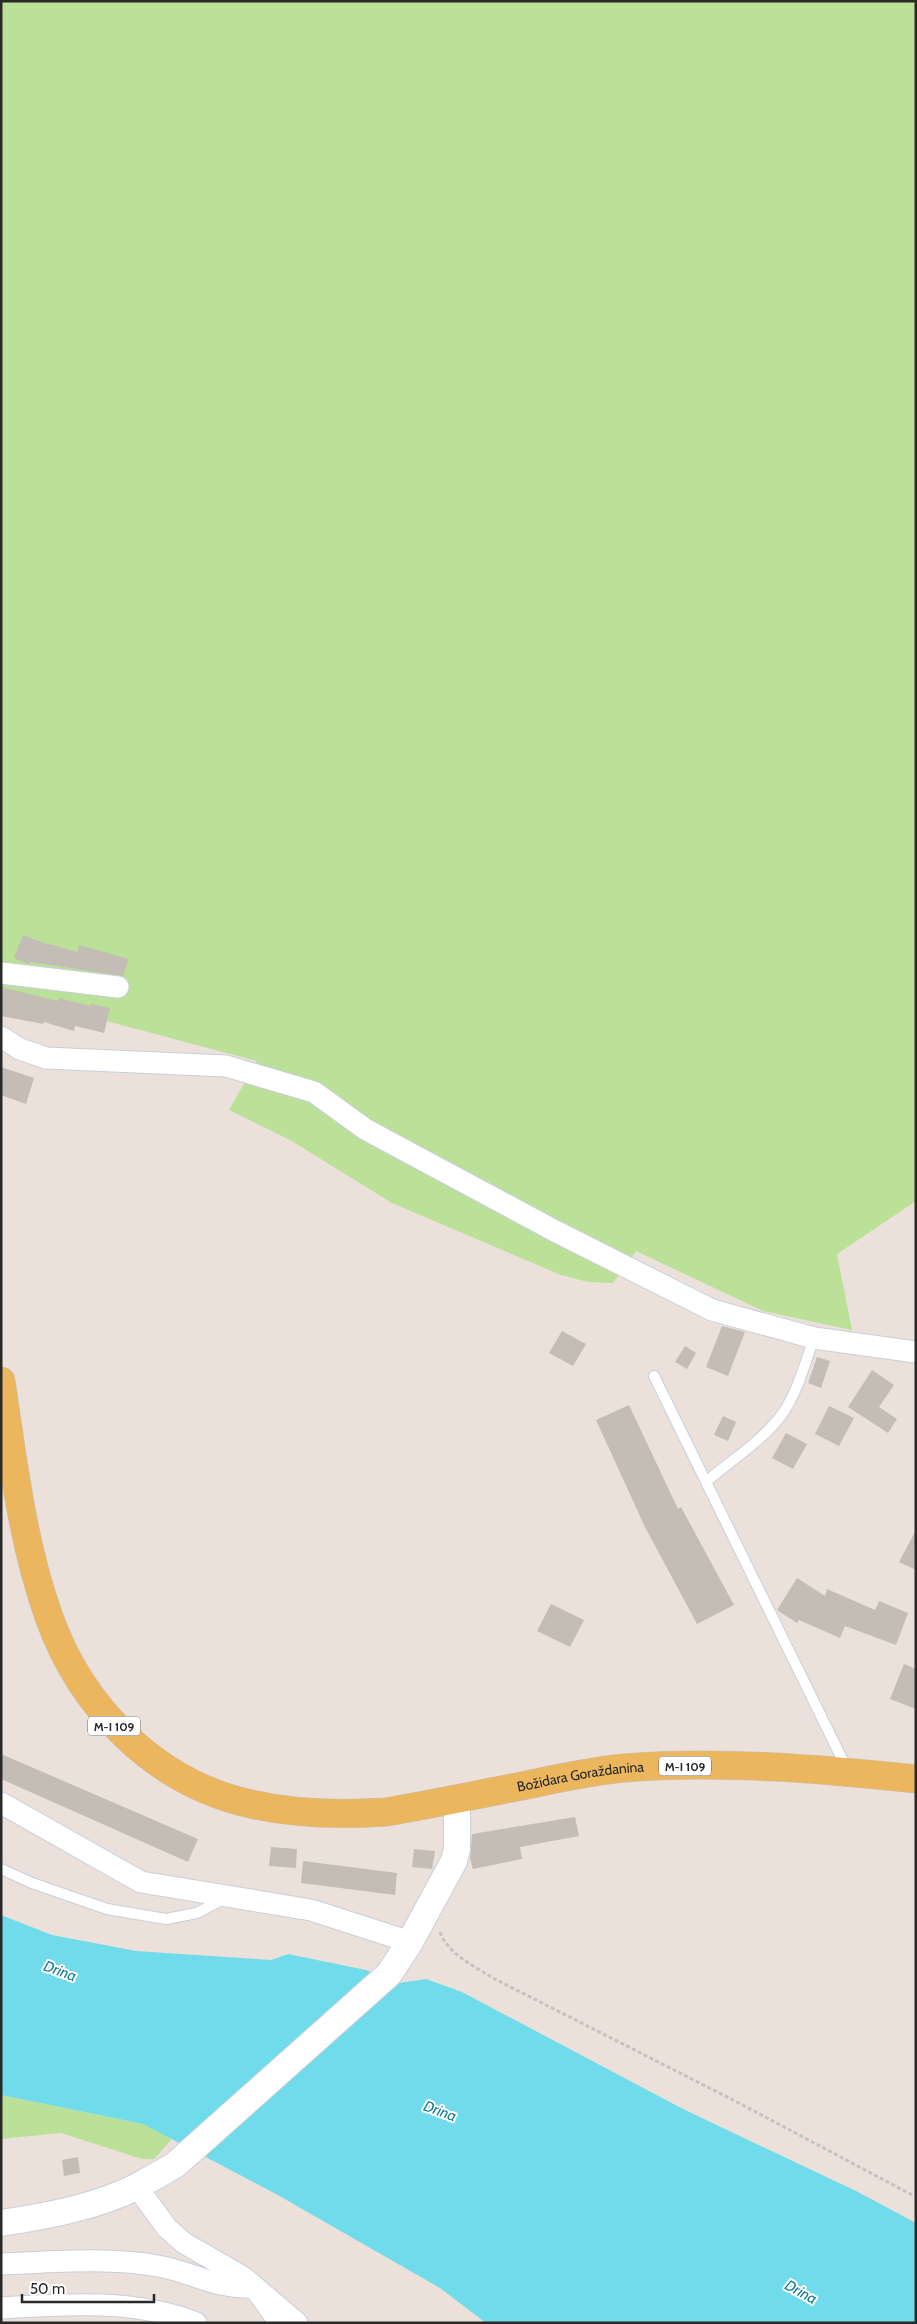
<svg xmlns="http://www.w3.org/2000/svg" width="917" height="2324" viewBox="0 0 917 2324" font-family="Cabin,sans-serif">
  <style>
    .green { fill: #bbe098 }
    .water { fill: #70dceb }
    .building { fill: #c3bdb6 }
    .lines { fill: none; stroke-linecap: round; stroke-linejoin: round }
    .service-casing { stroke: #c9cfda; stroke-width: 12 }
    .minor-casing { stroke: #c9cfda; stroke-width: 23 }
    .tertiary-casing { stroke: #c9cfda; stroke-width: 28 }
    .primary-casing { stroke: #c3c3c3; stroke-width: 29 }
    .path { stroke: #c3c3c3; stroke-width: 3; stroke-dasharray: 4 2.5; stroke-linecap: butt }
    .service { stroke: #fff; stroke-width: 10 }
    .minor { stroke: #fff; stroke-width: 21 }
    .tertiary { stroke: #fff; stroke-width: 26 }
    .primary { stroke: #ecb65e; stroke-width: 28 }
    .labels { text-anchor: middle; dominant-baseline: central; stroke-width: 4; stroke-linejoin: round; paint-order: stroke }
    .shield { fill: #fff; stroke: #696969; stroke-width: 1 }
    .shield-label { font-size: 12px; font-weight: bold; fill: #292929 }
    .street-label { font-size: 14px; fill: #292929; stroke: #fff }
    .water-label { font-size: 15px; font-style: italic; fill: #117b94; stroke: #fff }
  </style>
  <rect width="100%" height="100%" fill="#ebe1da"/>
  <!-- green -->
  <path class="green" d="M 1,1 L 916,1 L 916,1201 L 837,1254 L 852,1330 L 763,1311 L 636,1251 L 613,1283 L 588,1282 L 561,1275 L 392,1203 L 290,1140 L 229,1110 L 257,1061 L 1,993 Z
    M 1,2095 L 143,2124 L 172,2139 L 154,2159 L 142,2159 L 61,2133 L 1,2139 Z"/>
  <!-- water -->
  <path class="water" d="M 1,1915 L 52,1935 L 136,1951 L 271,1960 L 288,1954 L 366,1970 L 399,1983 L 426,1979 L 462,1992 L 683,2109 L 856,2191 L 916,2223 L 916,2323 L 486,2323 L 440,2288 L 276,2194 L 143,2124 L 1,2095 Z"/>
  <!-- building -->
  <path class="building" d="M 23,935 L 50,945 L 50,944 L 77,952 L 79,945 L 129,959 L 123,976 L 31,962 L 28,964 L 14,958 Z
    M 1,987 L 58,1001 L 59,998 L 90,1006 L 91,1004 L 110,1008 L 104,1033 L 75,1026 L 74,1031 L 44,1022 L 43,1024 L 1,1016 Z
    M 1,1067 L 34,1078 L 26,1104 L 1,1095 Z
    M 722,1326 L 745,1332 L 728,1376 L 706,1367 Z
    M 562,1331 L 586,1344 L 573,1366 L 549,1353 Z
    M 685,1346 L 696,1353 L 687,1369 L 675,1362 Z
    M 817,1357 L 830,1361 L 821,1388 L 808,1383 Z
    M 872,1370 L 894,1385 L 879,1407 L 897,1419 L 888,1433 L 848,1407 Z
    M 629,1405 L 678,1509 L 681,1507 L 734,1605 L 697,1624 L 645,1527 L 596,1420 Z
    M 829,1406 L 854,1418 L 839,1446 L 815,1434 Z
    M 723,1416 L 736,1422 L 728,1441 L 714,1435 Z
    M 786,1433 L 807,1444 L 793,1469 L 772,1458 Z
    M 916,1530 L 916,1570 L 899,1562 Z
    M 797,1578 L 825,1596 L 827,1589 L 875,1610 L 879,1601 L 908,1613 L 896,1645 L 845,1626 L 840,1638 L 799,1620 L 797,1623 L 777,1610 Z
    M 551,1604 L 584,1620 L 570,1647 L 537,1631 Z
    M 904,1664 L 916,1669 L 916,1709 L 890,1699 Z
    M 1,1754 L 198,1839 L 188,1862 L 1,1779 Z
    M 575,1817 L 579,1836 L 520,1847 L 522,1859 L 473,1869 L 470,1858 L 472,1834 Z
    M 271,1847 L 297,1849 L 296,1868 L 269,1866 Z
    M 414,1849 L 435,1851 L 432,1869 L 412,1867 Z
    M 303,1861 L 397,1873 L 395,1895 L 301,1883 Z
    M 78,2157 L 80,2173 L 64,2176 L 62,2160 Z"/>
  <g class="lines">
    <!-- service casing -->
    <g class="service-casing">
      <path id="service" d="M 654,1376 L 847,1769
        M 706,1482 C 731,1460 764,1440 783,1413 C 798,1391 805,1363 814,1338
        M 1,1869 L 32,1883 L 107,1909 L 166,1919 L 197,1913 L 225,1898"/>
    </g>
    <!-- minor casing -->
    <g class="minor-casing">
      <path id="minor" d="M 1,973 L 118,987
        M 1,1037 L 20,1049 L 46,1058 L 226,1066 L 314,1092 L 365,1129 L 555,1231 L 712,1310 L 814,1338 L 916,1352
        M 1,1803 L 141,1882 L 311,1910 L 410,1942
        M 137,2187 L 167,2228 L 184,2243 L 243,2277 L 297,2323
        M 1,2264 C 53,2262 106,2257 158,2266 C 193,2272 215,2289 254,2287 L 280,2323
        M 1,2308 C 65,2304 136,2299 196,2323"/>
    </g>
    <!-- tertiary casing -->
    <g class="tertiary-casing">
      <path id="tertiary" d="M 1,2223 C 47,2216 97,2207 138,2186 C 151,2179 163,2172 175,2165 L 389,1974 L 410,1942 L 454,1861 L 457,1849 L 457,1799"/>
    </g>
    <!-- primary casing -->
    <g class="primary-casing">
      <g id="primary">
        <path id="s1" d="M 1,1381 C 13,1460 22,1542 49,1617 C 81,1707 155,1783 251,1804 C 294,1814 341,1815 386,1812 C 433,1804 480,1794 527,1785 C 559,1778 592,1771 624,1768 C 718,1760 822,1769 916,1779"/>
      </g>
    </g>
    <!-- path -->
    <path class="path" d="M 440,1932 C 447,1953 474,1966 491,1977 L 737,2102 L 916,2197"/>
    <!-- service -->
    <use href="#service" class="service"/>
    <!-- minor -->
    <use href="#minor" class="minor"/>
    <!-- tertiary -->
    <use href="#tertiary" class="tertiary"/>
    <!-- primary -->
    <use href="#primary" class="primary"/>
  </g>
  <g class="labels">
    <!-- shield labels -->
    <g class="shield">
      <rect x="88" y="1716.5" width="52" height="19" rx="4"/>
      <rect x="659" y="1756.5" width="52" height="19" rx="4"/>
    </g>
    <g class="shield-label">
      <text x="114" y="1726">M-I 109</text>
      <text x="685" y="1766">M-I 109</text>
    </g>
    <!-- street labels -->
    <g class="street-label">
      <text stroke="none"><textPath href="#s1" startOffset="862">Božidara Goraždanina</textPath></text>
    </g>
    <!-- water labels -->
    <g class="water-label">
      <text transform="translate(60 1971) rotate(20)">Drina</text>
      <text transform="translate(440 2111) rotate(20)">Drina</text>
      <text transform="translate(801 2292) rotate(29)">Drina</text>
    </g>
  </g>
  <!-- border -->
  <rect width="917" height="2324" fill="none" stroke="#292929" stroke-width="5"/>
  <!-- scale -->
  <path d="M22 2294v8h132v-8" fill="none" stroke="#292929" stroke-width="2.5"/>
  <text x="30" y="2294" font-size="15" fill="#292929" stroke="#ffffff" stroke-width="4" paint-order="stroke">50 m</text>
</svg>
